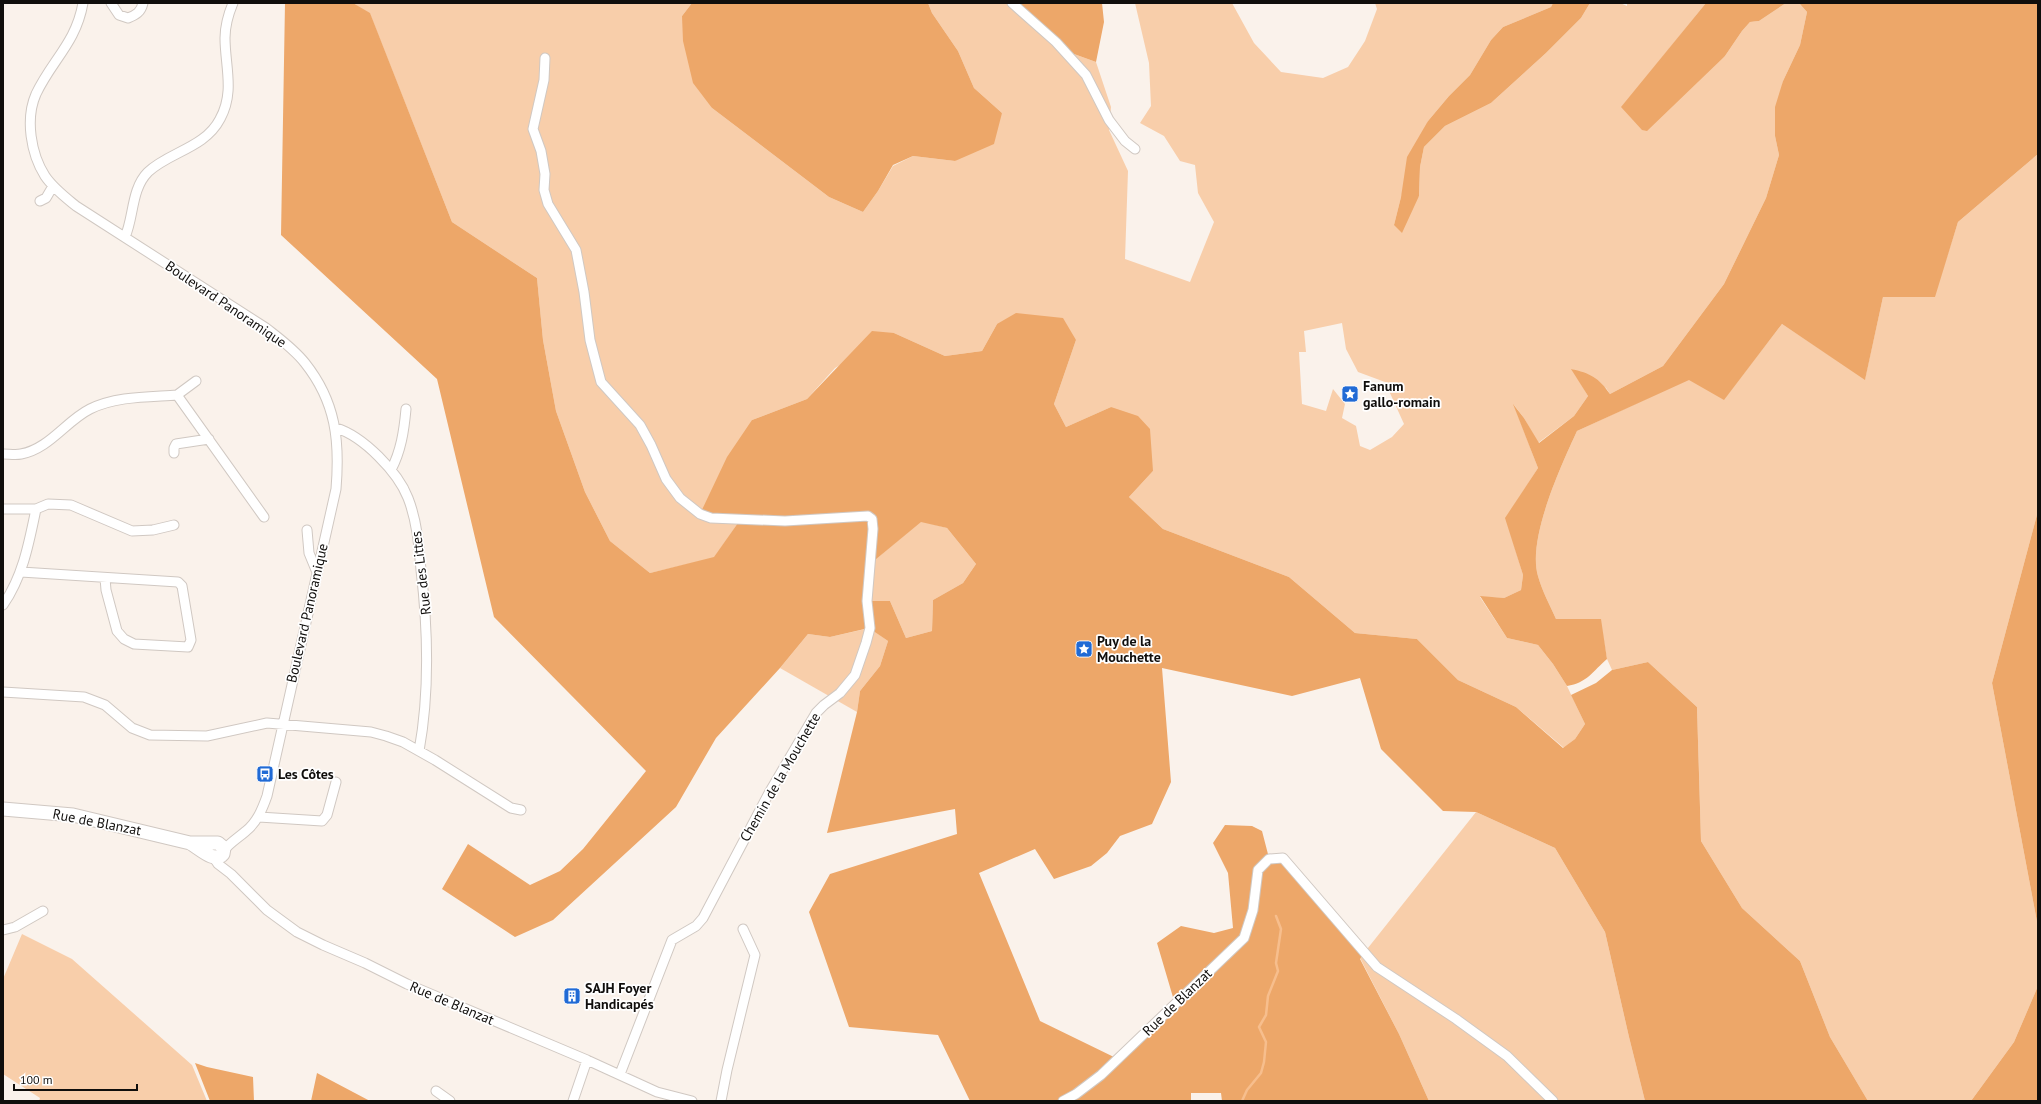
<svg xmlns="http://www.w3.org/2000/svg" width="2041" height="1104" viewBox="0 0 2041 1104" font-family="'PT Sans',sans-serif">
  <style>
    .green { fill: #f8ceaa; fill-rule: evenodd }
    .forest { fill: #eda769; fill-rule: evenodd }
    .lines { fill: none; stroke-linecap: round; stroke-linejoin: round }
    .stream { stroke: #f7be8d; stroke-width: 2.5 }
    .street-casing { stroke: #d0c8c2; stroke-width: 11 }
    .secondary-casing { stroke: #d0c8c2; stroke-width: 15 }
    .street { stroke: #fff; stroke-width: 9 }
    .secondary { stroke: #fff; stroke-width: 13 }
    .labels { text-anchor: middle; dominant-baseline: central; stroke-width: 3.5; stroke-linejoin: round; paint-order: stroke }
    .street-label { font-size: 14px; fill: #100e0c; stroke: #fff }
    .poi-label { font-size: 14px; font-weight: bold; fill: #100e0c; stroke: #fff; text-anchor: start }
  </style>
  <rect width="100%" height="100%" fill="#faf2eb"/>
  <!-- green -->
  <path class="green" d="M 353,3 L 692,3 L 682,16 L 712,108 L 829,197 L 863,212 L 878,191 L 893,166 L 913,156 L 955,161 L 1002,113 L 974,88 L 958,51 L 932,13 L 928,3 L 1018,3 L 1074,54 L 1096,62 L 1111,107 L 1109,130 L 1128,171 L 1125,259 L 1190,282 L 1214,222 L 1198,193 L 1195,165 L 1180,161 L 1164,136 L 1140,123 L 1151,106 L 1149,63 L 1135,3 L 1232,3 L 1254,43 L 1281,72 L 1323,78 L 1348,67 L 1365,41 L 1377,9 L 1375,3 L 1553,3 L 1551,7 L 1503,27 L 1491,40 L 1470,75 L 1449,96 L 1428,121 L 1401,197 L 1394,225 L 1419,196 L 1420,167 L 1424,147 L 1445,126 L 1491,103 L 1546,53 L 1581,18 L 1590,3 L 1620,3 L 1627,6 L 1627,3 L 1706,3 L 1622,107 L 1725,56 L 1742,31 L 1750,22 L 1759,21 L 1786,3 L 1799,3 L 1807,12 L 1800,45 L 1783,81 L 1775,136 L 1779,155 L 1766,198 L 1724,284 L 1663,366 L 1610,394 L 1606,388 L 1572,369 L 1588,396 L 1574,416 L 1538,443 L 1524,418 L 1514,405 L 1538,468 L 1506,518 L 1523,575 L 1521,590 L 1504,598 L 1480,597 L 1507,638 L 1538,645 L 1553,664 L 1567,686 L 1585,724 L 1575,739 L 1564,748 L 1516,707 L 1458,680 L 1417,639 L 1355,633 L 1289,577 L 1163,529 L 1129,497 L 1153,471 L 1111,407 L 1066,427 L 1054,404 L 1076,340 L 997,324 L 982,351 L 945,356 L 894,333 L 835,368 L 807,399 L 752,420 L 740,520 L 714,558 L 650,573 L 610,541 L 585,492 L 556,411 L 543,340 L 537,278 L 452,222 L 370,14 ZM 1342,323 L 1346,349 L 1358,372 L 1385,382 L 1404,424 L 1392,437 L 1370,450 L 1360,446 L 1356,426 L 1342,418 L 1345,404 L 1333,389 L 1326,411 L 1302,404 L 1299,352 L 1306,352 L 1304,331 Z
    M 2038,154 L 2038,511 L 1992,683 L 2038,927 L 2038,986 L 2014,1042 L 1971,1101 L 1868,1101 L 1830,1037 L 1800,961 L 1742,908 L 1701,841 L 1697,707 L 1648,662 L 1612,670 L 1607,659 L 1600,619 L 1556,619 C 1550,605 1542,591 1538,576 C 1527,539 1561,466 1577,431 L 1689,379 L 1724,399 L 1782,324 L 1865,379 L 1883,297 L 1934,297 L 1958,222 Z
    M 921,521 L 947,528 L 976,564 L 963,583 L 933,600 L 932,631 L 906,638 L 890,601 L 867,601 L 869,565 Z
    M 870,628 L 888,641 L 880,666 L 860,691 L 857,712 L 780,668 L 808,634 L 830,637 Z
    M 1476,812 L 1555,848 L 1605,932 L 1629,1037 L 1645,1101 L 1429,1101 L 1399,1034 L 1360,958 Z
    M 22,934 L 72,959 L 192,1065 L 207,1101 L 39,1101 L 40,1098 L 3,1074 L 3,979 Z"/>
  <!-- forest -->
  <path class="forest" d="M 285,3 L 353,3 L 370,13 L 452,222 L 537,278 L 543,340 L 556,411 L 585,492 L 610,541 L 650,573 L 714,557 L 740,520 L 700,514 L 727,457 L 752,420 L 807,399 L 872,331 L 894,333 L 945,356 L 982,351 L 997,324 L 1016,313 L 1063,318 L 1076,340 L 1054,404 L 1066,427 L 1111,407 L 1138,416 L 1150,429 L 1153,471 L 1129,497 L 1163,529 L 1289,577 L 1355,633 L 1417,639 L 1458,680 L 1516,707 L 1563,748 L 1575,739 L 1585,724 L 1571,695 L 1596,683 L 1612,670 L 1648,662 L 1697,707 L 1701,841 L 1742,908 L 1800,961 L 1830,1037 L 1868,1101 L 1645,1101 L 1629,1037 L 1605,932 L 1555,848 L 1476,812 L 1443,811 L 1381,749 L 1360,678 L 1292,696 L 1162,668 L 1171,782 L 1152,824 L 1120,836 L 1107,853 L 1091,866 L 1054,879 L 1035,849 L 979,873 L 1040,1021 L 1118,1059 L 1175,1004 L 1157,943 L 1181,926 L 1214,933 L 1233,928 L 1228,873 L 1213,843 L 1225,825 L 1252,826 L 1262,831 L 1269,858 L 1283,858 L 1364,952 L 1360,959 L 1399,1034 L 1429,1101 L 1222,1101 L 1221,1093 L 1191,1093 L 1191,1101 L 970,1101 L 938,1035 L 849,1027 L 809,912 L 830,874 L 957,834 L 955,809 L 827,833 L 857,712 L 860,691 L 880,666 L 888,641 L 869,628 L 830,637 L 808,634 L 780,668 L 716,738 L 676,807 L 553,920 L 515,937 L 442,889 L 468,844 L 530,885 L 560,871 L 583,849 L 646,771 L 494,617 L 437,379 L 281,235 ZM 921,522 L 947,528 L 976,564 L 963,583 L 933,600 L 932,631 L 906,638 L 890,601 L 867,601 L 869,565 Z
    M 692,3 L 928,3 L 932,13 L 958,51 L 974,88 L 1002,113 L 994,144 L 955,161 L 913,156 L 893,165 L 878,191 L 863,212 L 829,197 L 712,108 L 693,83 L 683,41 L 682,16 Z
    M 1018,3 L 1102,3 L 1104,22 L 1096,62 L 1074,54 Z
    M 1553,3 L 1590,3 L 1581,18 L 1546,53 L 1491,103 L 1445,126 L 1424,147 L 1420,167 L 1419,196 L 1402,233 L 1394,225 L 1401,197 L 1407,157 L 1428,121 L 1449,96 L 1470,75 L 1491,40 L 1503,27 L 1551,7 Z
    M 1706,3 L 1786,3 L 1759,21 L 1750,22 L 1742,31 L 1725,56 L 1647,131 L 1642,130 L 1621,107 Z
    M 1799,3 L 2038,3 L 2038,154 L 1958,222 L 1935,297 L 1883,297 L 1865,380 L 1782,324 L 1724,400 L 1689,380 L 1577,431 C 1561,466 1527,539 1538,576 C 1542,591 1550,605 1556,619 L 1601,619 L 1607,659 C 1593,671 1587,683 1567,686 L 1553,664 L 1538,645 L 1507,638 L 1480,596 L 1504,598 L 1521,590 L 1523,575 L 1505,518 L 1538,468 L 1513,404 L 1524,418 L 1539,443 L 1574,416 L 1588,396 L 1571,369 C 1590,373 1599,378 1610,394 L 1663,366 L 1724,284 L 1766,198 L 1779,155 L 1775,136 L 1775,107 L 1783,81 L 1800,45 L 1807,12 Z
    M 2038,511 L 2038,927 L 1992,683 Z
    M 2038,986 L 2038,1101 L 1971,1101 L 2014,1042 Z
    M 195,1063 L 207,1067 L 253,1077 L 254,1101 L 210,1101 Z
    M 317,1073 L 370,1101 L 311,1101 Z"/>
  <g class="lines">
    <!-- stream -->
    <path class="stream" d="M 1242,1101 L 1247,1090 L 1261,1073 L 1264,1062 L 1266,1042 L 1259,1027 L 1266,1015 L 1268,996 L 1278,971 L 1276,963 L 1281,929 L 1276,916"/>
    <!-- street casing -->
    <g class="street-casing">
      <path id="street" d="M 83,3 C 76,43 52,60 36,94 C 25,119 31,154 45,176 C 53,188 65,197 76,206 L 266,328 C 280,339 294,349 305,363 C 336,402 340,441 336,489 L 267,796 C 262,810 257,822 246,831 C 238,838 231,842 224,850
        M 111,3 L 119,15 L 128,18 C 136,15 141,12 143,3
        M 1012,3 L 1056,42 L 1086,75 L 1109,120 L 1125,141 L 1135,149
        M 545,58 L 544,80 L 533,129 L 541,151 L 545,174 L 544,190 L 548,204 L 576,250 L 584,292 L 590,340 L 601,382 L 640,425 L 651,445 L 666,479 L 680,498 L 700,514 L 711,518 L 785,521 L 868,516 L 872,519 L 873,529 L 867,601 L 870,628 L 866,643 L 855,675 L 840,693 L 824,705 L 816,713 L 769,793 L 703,918 L 696,926 L 672,940 L 620,1074
        M 40,201 L 46,198 L 53,186
        M 125,237 C 134,217 131,189 148,172 C 169,152 205,148 220,119 C 235,92 225,66 225,38 C 225,25 228,15 233,3
        M 177,395 L 196,381
        M 336,428 C 363,436 398,472 408,498 C 417,521 419,546 421,570 C 428,630 430,691 419,751
        M 174,453 L 174,448 L 176,444 L 209,439
        M 3,454 C 9,454 16,455 21,454 C 49,449 66,421 90,409 C 116,396 149,397 177,395 L 264,517
        M 391,470 C 401,451 404,431 406,409
        M 3,509 L 36,509 L 48,504 L 71,505 L 132,531 L 153,530 L 174,525
        M 307,530 L 309,553 L 316,570
        M 21,572 L 178,582 L 182,586 L 191,640 L 188,647 L 134,644 L 124,639 L 117,631 L 106,590 L 105,578
        M 3,605 C 23,576 29,543 36,509
        M 3,692 L 84,697 L 105,705 L 132,728 L 150,735 L 207,736 L 267,723 L 371,732 L 386,736 L 403,742 L 435,760 L 511,808 L 521,810
        M 259,817 L 322,821 L 327,815 L 336,782
        M 214,858 L 218,864 L 231,874 L 267,910 L 297,932 L 323,945 L 365,963 L 407,984 L 587,1060 L 657,1092 L 692,1101
        M 3,930 L 15,927 L 43,911
        M 436,1091 L 450,1101
        M 573,1101 L 587,1060
        M 721,1101 L 727,1070 L 755,955 L 743,929
        M 1063,1101 L 1076,1094 L 1101,1075 L 1244,938 L 1253,910 L 1258,870 L 1269,859 L 1283,858 L 1377,967 L 1456,1019 L 1507,1056 L 1553,1101"/>
    </g>
    <!-- secondary casing -->
    <g class="secondary-casing">
      <path id="secondary" d="M 3,809 L 73,815 L 190,843 L 218,843 L 224,848 L 223,854 C 215,864 199,848 190,843"/>
    </g>
    <!-- street -->
    <use href="#street" class="street"/>
    <!-- secondary -->
    <use href="#secondary" class="secondary"/>
  </g>
  <!-- icons -->
  <defs>
    <g id="sight-square" transform="scale(0.9)"><rect x="-9" y="-9" width="18" height="18" rx="4" fill="#206ad5" stroke="#fff"/><path d="M0-6L1.8-2.2L6-1.7L2.9 1.2L3.7 5.4L0 3.3L-3.7 5.4L-2.9 1.2L-6-1.7L-1.8-2.2Z" fill="#fff"/></g>
    <g id="bus-square" transform="scale(0.9)"><rect x="-9" y="-9" width="18" height="18" rx="4" fill="#206ad5" stroke="#fff"/><path d="M-5-6H5V4H4V6H2V4H-2V6H-4V4H-5ZM-3.5-4V0h7V-4ZM-3.5 1.2v1.5H-2V1.2ZM2 1.2v1.5H3.5V1.2Z" fill="#fff"/></g>
    <g id="building-square" transform="scale(0.9)"><rect x="-9" y="-9" width="18" height="18" rx="4" fill="#206ad5" stroke="#fff"/><path d="M-4-6H4V6H1V3H-1V6H-4ZM-2.5-4.3h1.7v1.8h-1.7ZM.8-4.3h1.7v1.8H.8ZM-2.5-1h1.7V.8h-1.7ZM.8-1h1.7V.8H.8Z" fill="#fff"/></g>
  </defs>
  <g fill-rule="evenodd">
    <use href="#sight-square" x="1350" y="394"/>
    <use href="#sight-square" x="1084" y="649"/>
    <use href="#bus-square" x="265" y="774"/>
    <use href="#building-square" x="572" y="996"/>
  </g>
  <g class="labels">
    <!-- street labels -->
    <g class="street-label">
      <text transform="translate(226 304) rotate(34)">Boulevard Panoramique</text>
      <text transform="translate(421 573) rotate(-97)">Rue des Littes</text>
      <text transform="translate(307 613) rotate(-77)">Boulevard Panoramique</text>
      <text transform="translate(780 777) rotate(-60)">Chemin de la Mouchette</text>
      <text transform="translate(97 822) rotate(11)">Rue de Blanzat</text>
      <text transform="translate(1177 1002) rotate(-44)">Rue de Blanzat</text>
      <text transform="translate(452 1003) rotate(23)">Rue de Blanzat</text>
    </g>
    <!-- poi labels -->
    <g class="poi-label">
      <text x="1363" y="386">Fanum<tspan x="1363" dy="16">gallo-romain</tspan></text>
      <text x="1097" y="641">Puy de la<tspan x="1097" dy="16">Mouchette</tspan></text>
      <text x="278" y="774">Les Côtes</text>
      <text x="585" y="988">SAJH Foyer<tspan x="585" dy="16">Handicapés</tspan></text>
    </g>
  </g>
  <!-- border -->
  <rect width="2041" height="1104" fill="none" stroke="#100e0c" stroke-width="8"/>
  <!-- scale -->
  <path d="M14 1084v6h123v-6" fill="none" stroke="#100e0c" stroke-width="2"/>
  <text x="20" y="1084" font-size="12" fill="#100e0c" stroke="#ffffff" stroke-width="3" paint-order="stroke">100 m</text>
</svg>
